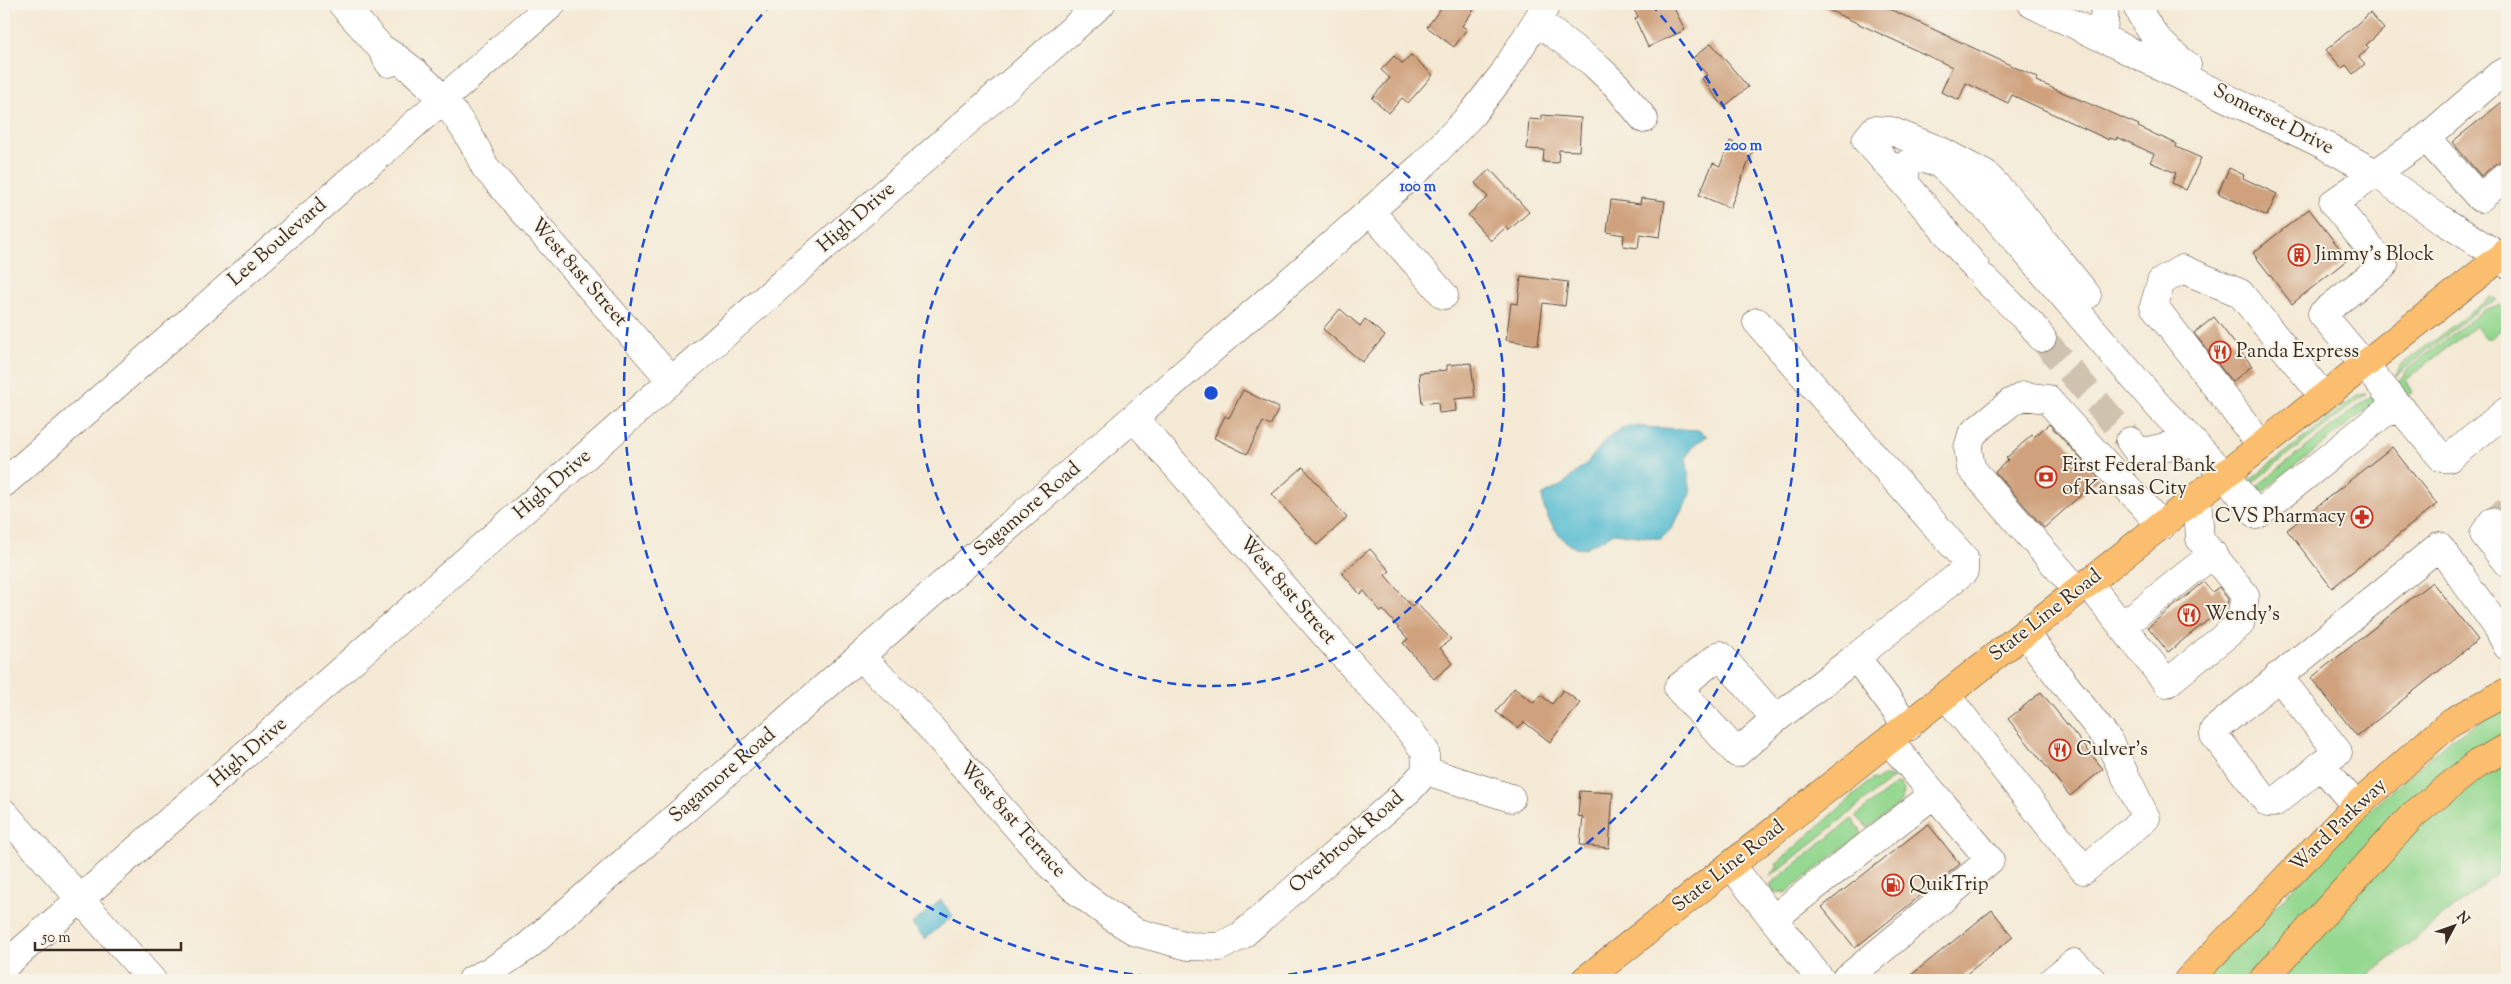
<svg xmlns="http://www.w3.org/2000/svg" width="2511" height="984" viewBox="0 0 2511 984" font-family="'Sorts Mill Goudy',serif">
  <style>
    .green { fill: #95d891; stroke: #688158 }
    .water { fill: #54bcd1; stroke: #487378 }
    .building { fill: #cfa17d }
    .lines { fill: none; stroke-linecap: round; stroke-linejoin: round }
    .minor-tunnel { stroke: #cfc3b0; stroke-width: 28; stroke-dasharray: 28 14; stroke-linecap: butt }
    .minor-casing { stroke: #574739; stroke-width: 29 }
    .major-casing { stroke: #574739; stroke-width: 29 }
    .minor { stroke: #fff; stroke-width: 28 }
    .major { stroke: #fabe6e; stroke-width: 28 }
    .ring { fill: none; stroke: #1d4ed8; stroke-width: 2.5; stroke-dasharray: 9 6 }
    .labels { text-anchor: middle; dominant-baseline: central; stroke-width: 4; stroke-linejoin: round; paint-order: stroke }
    .street-label { font-size: 20px; fill: #3b2a1e; stroke: #f7f3e8 }
    .poi-label { font-size: 20px; fill: #3b2a1e; stroke: #f7f3e8; text-anchor: start }
    .centre { fill: #1d4ed8; stroke: #f7f3e8; stroke-width: 2.5 }
    .ring-label { font-size: 15px; text-anchor: middle; font-weight: bold; fill: #1d4ed8; stroke: #f7f3e8; stroke-width: 4; stroke-linejoin: round; paint-order: stroke }
  </style>
  <rect width="100%" height="100%" fill="#f7f3e8"/>
  <filter id="ink" filterUnits="userSpaceOnUse"><feTurbulence type="fractalNoise" baseFrequency=".02" numOctaves="2"/><feDisplacementMap in="SourceGraphic" scale="10" xChannelSelector="R" yChannelSelector="G"/><feConvolveMatrix kernelMatrix="1 2 1 2 8 2 1 2 1" color-interpolation-filters="sRGB"/></filter>
  <filter id="wash" filterUnits="userSpaceOnUse"><feTurbulence type="fractalNoise" baseFrequency=".0096" numOctaves="4" result="noise"/><feDisplacementMap in="SourceGraphic" scale="20" xChannelSelector="R" yChannelSelector="G"/><feGaussianBlur stdDeviation="1.12" result="paint"/><feColorMatrix in="noise" values="0 0 0 0 0 0 0 0 0 0 0 0 0 0 0 0 0 1.4 0 .05"/><feComposite in="paint" operator="in"/></filter>
  <g filter="url(#wash)">
    <rect width="100%" height="100%" fill="#f4e9d4"/>
    <!-- green -->
    <path class="green" d="M 2491,297 L 2497,300 L 2483,306 L 2394,377 L 2401,365 Z
      M 2501,305 L 2507,313 L 2507,328 L 2505,326 L 2491,338 L 2486,338 L 2475,326 L 2406,380 L 2413,392 L 2410,394 L 2404,393 L 2397,383 L 2409,368 L 2485,309 Z
      M 2366,394 L 2252,483 L 2248,485 L 2249,481 L 2358,395 Z
      M 2371,396 L 2375,401 L 2372,405 L 2264,490 L 2259,491 L 2252,490 Z
      M 2507,707 L 2507,734 L 2372,840 L 2245,980 L 2205,980 L 2354,824 L 2449,740 Z
      M 2507,763 L 2507,865 L 2363,980 L 2281,980 C 2349,901 2415,813 2507,763 Z
      M 1884,776 L 1894,777 L 1770,877 L 1778,866 L 1776,864 L 1873,779 L 1875,781 Z
      M 1900,783 L 1904,790 L 1902,801 L 1868,828 L 1856,816 L 1896,784 Z
      M 1852,819 L 1860,829 L 1861,834 L 1787,892 C 1781,890 1773,898 1770,886 L 1773,882 Z"/>
    <!-- water -->
    <path class="water" d="M 1627,426 L 1698,430 L 1707,436 L 1696,444 L 1686,457 L 1691,494 L 1672,528 L 1661,539 L 1614,533 L 1583,549 C 1579,548 1572,547 1568,544 C 1556,532 1541,513 1543,495 L 1562,485 L 1588,462 L 1606,439 Z
      M 941,900 L 953,916 L 925,939 L 912,924 Z"/>
    <g id="blocks">
      <!-- building -->
      <path class="building" d="M 1444,4 L 1478,4 L 1462,26 L 1467,29 L 1454,47 L 1427,27 Z
        M 1631,4 L 1672,4 L 1685,30 L 1648,47 L 1635,19 L 1638,17 Z
        M 1816,4 L 1879,4 L 2038,78 L 2036,81 L 2139,125 L 2138,127 L 2177,144 L 2176,147 L 2201,158 L 2186,190 L 2172,183 L 2176,173 L 2150,162 L 2154,154 L 2117,137 L 2116,140 L 2110,138 L 2109,140 L 2012,95 L 2008,103 L 1966,83 L 1959,100 L 1941,92 L 1952,67 Z
        M 2370,13 L 2384,29 L 2366,45 L 2369,48 L 2359,57 L 2365,64 L 2353,74 L 2346,65 L 2342,68 L 2326,50 Z
        M 1711,43 L 1748,87 L 1724,107 L 1702,79 L 1707,75 L 1693,58 Z
        M 1411,55 L 1433,75 L 1408,103 L 1402,98 L 1389,113 L 1372,98 L 1390,78 L 1381,70 L 1394,56 L 1403,64 Z
        M 2507,98 L 2507,155 L 2481,176 L 2452,142 Z
        M 1542,115 L 1581,118 L 1579,151 L 1559,150 L 1558,163 L 1543,162 L 1544,150 L 1527,149 L 1529,119 L 1542,120 Z
        M 1730,141 L 1753,151 L 1730,208 L 1699,195 L 1713,163 L 1720,166 Z
        M 2229,168 L 2244,175 L 2243,178 L 2277,194 L 2267,216 L 2218,193 Z
        M 1490,169 L 1529,212 L 1508,231 L 1506,227 L 1491,241 L 1468,215 L 1488,197 L 1475,183 Z
        M 1641,198 L 1665,201 L 1660,237 L 1640,234 L 1638,248 L 1623,246 L 1624,235 L 1607,232 L 1611,200 L 1640,204 Z
        M 2309,209 L 2348,259 L 2292,304 L 2253,253 Z
        M 1521,276 L 1568,282 L 1565,306 L 1543,303 L 1538,345 L 1506,340 L 1511,303 L 1518,304 Z
        M 1340,309 L 1360,326 L 1365,319 L 1385,336 L 1362,362 L 1323,329 Z
        M 2214,317 L 2252,366 L 2232,382 L 2194,333 Z
        M 1471,363 L 1475,397 L 1455,399 L 1456,411 L 1439,413 L 1438,402 L 1422,404 L 1419,373 L 1447,370 L 1447,365 Z
        M 1243,390 L 1279,408 L 1270,426 L 1263,422 L 1247,454 L 1214,438 L 1225,416 L 1229,418 Z
        M 2049,424 L 2099,479 L 2044,528 L 1995,472 L 2008,460 L 2006,458 L 2032,435 L 2034,437 Z
        M 2392,447 L 2437,504 L 2332,588 L 2287,530 Z
        M 1303,467 L 1347,518 L 1317,545 L 1272,494 Z
        M 1370,549 L 1390,571 L 1385,575 L 1411,606 L 1416,603 L 1451,639 L 1440,648 L 1453,663 L 1434,679 L 1403,643 L 1408,639 L 1383,610 L 1381,612 L 1364,591 L 1360,594 L 1342,573 Z
        M 2204,582 L 2212,592 L 2219,587 L 2228,599 L 2227,605 L 2168,652 L 2148,627 Z
        M 2432,582 L 2478,640 L 2357,736 L 2311,678 Z
        M 1514,688 L 1534,703 L 1541,695 L 1552,704 L 1563,690 L 1580,703 L 1550,742 L 1524,722 L 1518,728 L 1496,712 Z
        M 2041,692 L 2103,769 L 2070,796 L 2008,719 Z
        M 1580,791 L 1613,793 L 1609,848 L 1580,845 L 1583,817 L 1578,816 Z
        M 1928,824 L 1960,864 L 1855,948 L 1822,907 Z
        M 1992,910 L 2013,937 L 1959,980 L 1905,980 Z"/>
    </g>
  </g>
  <g filter="url(#ink)">
    <use href="#blocks" fill-opacity="0" stroke="#574739" stroke-width="1"/>
    <g class="lines">
      <!-- minor-tunnel -->
      <path class="minor-tunnel" d="M 2042,338 L 2130,441
        M 2492,522 L 2507,511"/>
      <!-- minor casing -->
      <g class="minor-casing">
        <path id="minor" d="M 342,4 L 381,48 L 389,63
          M 2032,4 L 2326,146 L 2377,174 L 2442,220 L 2501,257 L 2507,264
          M 2136,4 C 2148,31 2163,48 2187,65
          M 1537,21 L 1593,63 L 1617,86 L 1644,119
          M 2103,37 L 2105,4
          M 381,48 C 427,75 464,118 485,167 L 671,380
          M 2507,71 L 2500,74 L 2426,138 L 2333,203 L 2384,265 L 2322,314 L 2442,458 L 2449,458 L 2507,411
          M 2426,138 L 2480,198 L 2507,175
          M 1905,183 L 1906,165 L 1918,155 L 1940,164 L 1994,215 L 2160,408 L 2225,475 L 2257,515 L 2384,413 L 2402,409
          M 1370,211 L 1444,295
          M 1976,268 L 1905,183 L 1866,140 L 1874,130 L 1891,131 L 1941,151 L 1986,175 L 2011,201 L 2087,295
          M 1985,279 L 2032,325 L 2042,338
          M 1757,322 L 1964,558 L 1964,571 L 1856,657 L 1908,727
          M 1134,418 L 1410,731 L 1425,751 L 1426,771
          M 2130,441 L 2139,453 L 2177,444 L 2195,445
          M 2261,445 L 2154,306 L 2161,282 L 2182,269 L 2240,293 L 2323,396
          M 4,483 L 552,4
          M 2492,522 L 2484,534 L 2507,563
          M 2088,583 L 2167,683 L 2240,624 L 2245,595 L 2200,539 L 2197,497
          M 2078,591 L 1971,468 L 1968,448 L 1972,434 L 2010,403 L 2024,396 L 2047,399 L 2162,526
          M 2122,626 L 2213,554
          M 860,657 L 909,703 L 1051,866 L 1077,891 L 1112,917 L 1136,932 L 1188,946 L 1219,947 L 1242,935 L 1410,789 L 1426,771
          M 2278,676 L 2338,752 L 2321,765
          M 1946,695 L 2084,870 L 2146,818 L 2108,740 L 2025,633
          M 1776,719 L 1737,753 L 1678,688 L 1720,655 L 1776,719 L 1856,657
          M 1426,771 L 1511,798
          M 2356,806 L 2321,765 L 2274,803 L 2268,803 L 2214,735 L 2214,730 L 2439,546 L 2498,628 L 2507,646
          M 4,813 L 152,980
          M 1731,865 L 1821,980
          M 1773,919 L 1934,794
          M 4,966 L 1101,4
          M 472,980 L 494,969 L 528,946 L 1423,165 L 1472,114 L 1504,73 L 1547,4
          M 1845,980 L 1990,860 L 1889,741
          M 2053,980 L 2074,963 L 2092,980"/>
      </g>
      <!-- major casing -->
      <g class="major-casing">
        <path id="major" d="M 1585,980 L 2507,252
          M 2188,980 L 2352,810 L 2451,722 L 2507,692
          M 2263,980 L 2413,815 L 2478,763 L 2507,748"/>
      </g>
      <!-- minor -->
      <use href="#minor" class="minor"/>
      <!-- major -->
      <use href="#major" class="major"/>
    </g>
  </g>
  <!-- distance rings -->
  <g class="ring">
    <circle cx="1211" cy="393" r="293"/>
    <path d="M1651 4A587 587 0 1 1 771 4"/>
  </g>
  <!-- icons -->
  <defs>
    <g id="building-ring" transform="scale(1.125)"><circle r="9.5" fill="#f7f3e8" stroke="#c8321e" stroke-width="1.5"/><path d="M-4-6H4V6H1V3H-1V6H-4ZM-2.5-4.3h1.7v1.8h-1.7ZM.8-4.3h1.7v1.8H.8ZM-2.5-1h1.7V.8h-1.7ZM.8-1h1.7V.8H.8Z" fill="#c8321e"/></g>
    <g id="restaurant-ring" transform="scale(1.125)"><circle r="9.5" fill="#f7f3e8" stroke="#c8321e" stroke-width="1.5"/><path d="M-5-6h1v4h1v-4h1v4h1v-4h1v5L-1.5 .5V6h-2V.5L-5-1ZM5-6V6H3V1.5H1.5Q1.5-4 5-6Z" fill="#c8321e"/></g>
    <g id="bank-ring" transform="scale(1.125)"><circle r="9.5" fill="#f7f3e8" stroke="#c8321e" stroke-width="1.5"/><path d="M-6-4H6V4H-6ZM0-2.3a2.3 2.3 0 1 0 0 4.6a2.3 2.3 0 1 0 0-4.6Z" fill="#c8321e"/></g>
    <g id="pharmacy-ring" transform="scale(1.125)"><circle r="9.5" fill="#f7f3e8" stroke="#c8321e" stroke-width="1.5"/><path d="M-2-6h4v4h4v4h-4v4h-4v-4h-4v-4h4Z" fill="#c8321e"/></g>
    <g id="fuel-ring" transform="scale(1.125)"><circle r="9.5" fill="#f7f3e8" stroke="#c8321e" stroke-width="1.5"/><path d="M-5.5-6h7V0h2V4h1.3V-2.5L3-4.5l.8-.8L6-3V5H2.5V1h-1V6h-7ZM-4.2-4.7v3.2H.2V-4.7Z" fill="#c8321e"/></g>
  </defs>
  <g fill-rule="evenodd">
    <use href="#building-ring" x="2299" y="255"/>
    <use href="#restaurant-ring" x="2220" y="352"/>
    <use href="#bank-ring" x="2046" y="477"/>
    <use href="#pharmacy-ring" x="2362" y="517"/>
    <use href="#restaurant-ring" x="2189" y="615"/>
    <use href="#restaurant-ring" x="2060" y="750"/>
    <use href="#fuel-ring" x="1893" y="885"/>
  </g>
  <g class="labels">
    <!-- street labels -->
    <g class="street-label">
      <text transform="translate(2273 120) rotate(27)">Somerset Drive</text>
      <text transform="translate(857 218) rotate(-41)">High Drive</text>
      <text transform="translate(278 243) rotate(-41)">Lee Boulevard</text>
      <text transform="translate(578 273) rotate(49)">West 81st Street</text>
      <text transform="translate(553 485) rotate(-41)">High Drive</text>
      <text transform="translate(1028 510) rotate(-41)">Sagamore Road</text>
      <text transform="translate(1287 591) rotate(49)">West 81st Street</text>
      <text transform="translate(2046 616) rotate(-38)">State Line Road</text>
      <text transform="translate(249 753) rotate(-41)">High Drive</text>
      <text transform="translate(723 776) rotate(-41)">Sagamore Road</text>
      <text transform="translate(1012 820) rotate(48)">West 81st Terrace</text>
      <text transform="translate(2339 826) rotate(-44)">Ward Parkway</text>
      <text transform="translate(1347 843) rotate(-41)">Overbrook Road</text>
      <text transform="translate(1729 867) rotate(-38)">State Line Road</text>
    </g>
    <!-- poi labels -->
    <g class="poi-label">
      <text x="2315" y="255">Jimmy's Block</text>
      <text x="2236" y="352">Panda Express</text>
      <text x="2062" y="466">First Federal Bank<tspan x="2062" dy="23">of Kansas City</tspan></text>
      <text x="2346" y="517" text-anchor="end">CVS Pharmacy</text>
      <text x="2205" y="615">Wendy's</text>
      <text x="2076" y="750">Culver's</text>
      <text x="1909" y="885">QuikTrip</text>
    </g>
  </g>
  <circle cx="1211" cy="393" r="8" class="centre"/>
  <g class="ring-label">
    <text x="1743" y="150">200 m</text>
    <text x="1418" y="191">100 m</text>
  </g>
  <!-- margin -->
  <rect width="2511" height="984" fill="none" stroke="#f7f3e8" stroke-width="20"/>
  <!-- north arrow -->
  <g transform="translate(2454 926) rotate(49)" stroke="#f7f3e8" stroke-width="4" paint-order="stroke">
  <path d="M0-4L9 19L0 12L-9 19Z" fill="#3b2a1e"/>
  <text y="-8" font-size="14" font-weight="bold" text-anchor="middle" fill="#3b2a1e">N</text>
  </g>
  <!-- scale -->
  <path d="M35 942v8h146v-8" fill="none" stroke="#3b2a1e" stroke-width="2.5"/>
  <text x="42" y="942" font-size="15" fill="#3b2a1e" stroke="#f7f3e8" stroke-width="4" paint-order="stroke">50 m</text>
</svg>
